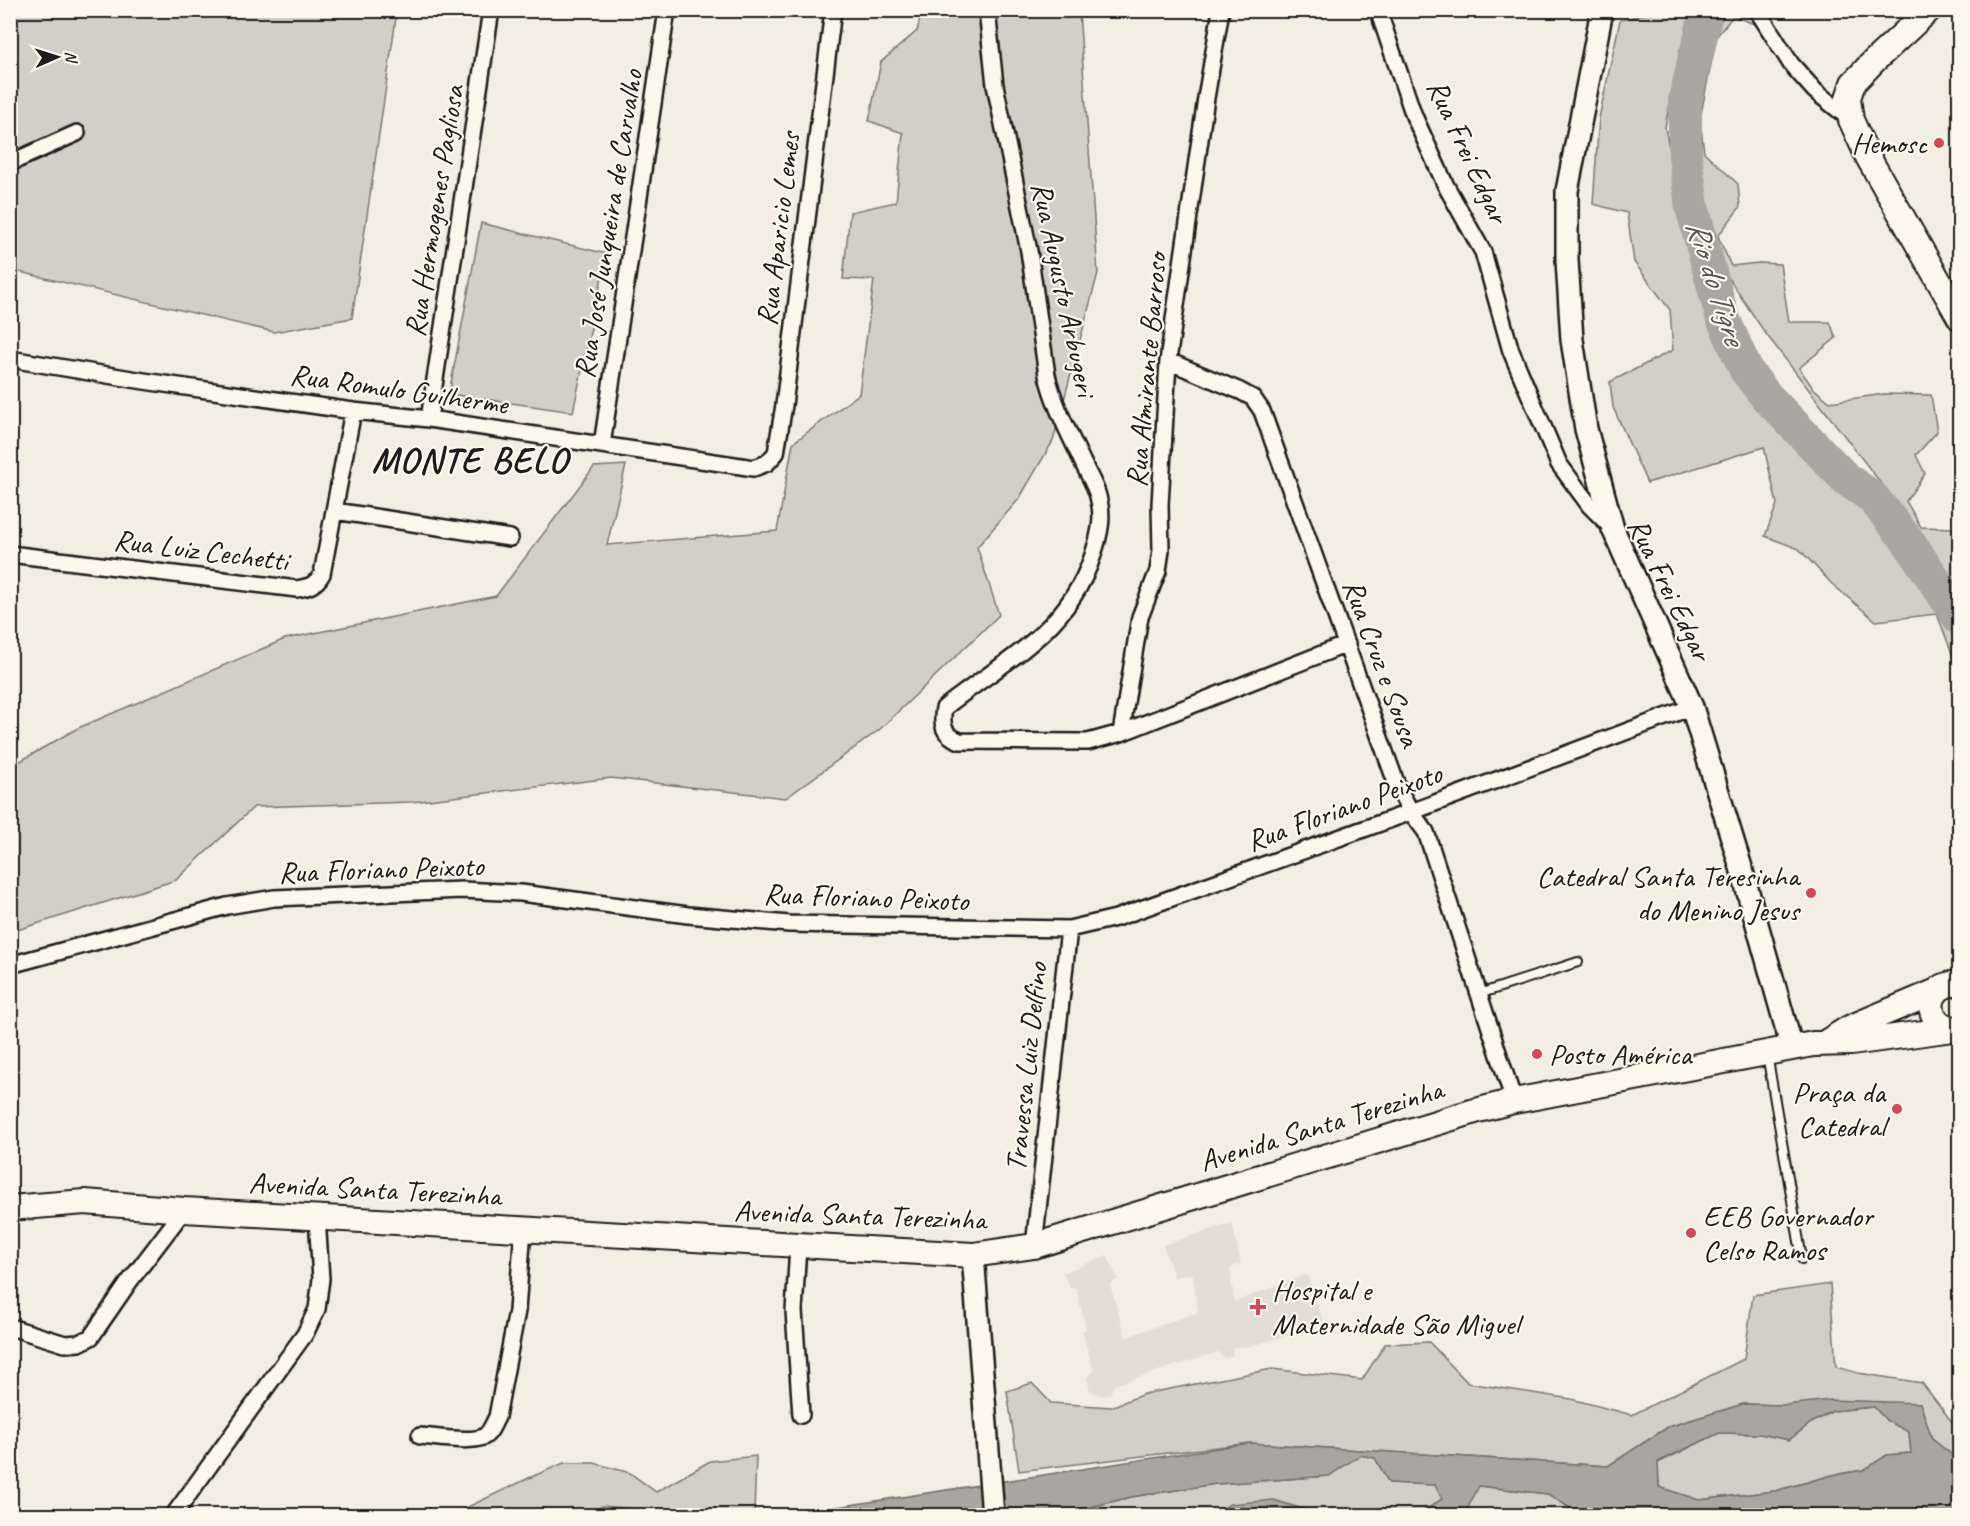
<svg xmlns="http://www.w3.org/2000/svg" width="1970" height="1526" viewBox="0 0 1970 1526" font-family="Caveat,sans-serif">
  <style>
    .built { fill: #e2ded5 }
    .green { fill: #d2cfc6; stroke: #777671; stroke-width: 1.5 }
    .water { fill: #a9a6a0; stroke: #716f6b; stroke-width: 1.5; fill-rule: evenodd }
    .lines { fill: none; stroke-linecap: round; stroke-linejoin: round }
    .river { stroke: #a9a6a0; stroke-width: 34 }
    .lane-casing { stroke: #1c1c1c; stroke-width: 12 }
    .street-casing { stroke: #1c1c1c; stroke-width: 20 }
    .secondary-casing { stroke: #1c1c1c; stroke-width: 26 }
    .primary-casing { stroke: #1c1c1c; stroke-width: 28 }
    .lane { stroke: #fbf7ec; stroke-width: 8 }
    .street { stroke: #fbf7ec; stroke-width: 15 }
    .secondary { stroke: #fbf7ec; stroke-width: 21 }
    .primary { stroke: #fbf7ec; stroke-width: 24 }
    .poi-dot { fill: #d1495b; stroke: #fbf7ec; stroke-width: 2 }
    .labels { text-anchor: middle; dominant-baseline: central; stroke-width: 4.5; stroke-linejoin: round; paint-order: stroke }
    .poi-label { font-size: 30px; fill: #1c1c1c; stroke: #fbf7ec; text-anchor: end }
    .street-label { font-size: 30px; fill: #1c1c1c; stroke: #fbf7ec }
    .water-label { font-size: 32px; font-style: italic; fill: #545351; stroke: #fbf7ec }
    .district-label { font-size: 36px; font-weight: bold; letter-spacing: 1.5px; fill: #1c1c1c; stroke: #fbf7ec }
  </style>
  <rect width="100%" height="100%" fill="#f2eee4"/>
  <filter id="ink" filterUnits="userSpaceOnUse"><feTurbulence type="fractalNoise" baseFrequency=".0167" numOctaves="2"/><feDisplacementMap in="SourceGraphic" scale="12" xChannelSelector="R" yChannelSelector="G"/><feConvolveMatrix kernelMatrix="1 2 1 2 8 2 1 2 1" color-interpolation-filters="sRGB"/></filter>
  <g filter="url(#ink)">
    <!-- built -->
    <path class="built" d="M 1232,1223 L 1241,1264 L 1230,1268 L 1234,1302 L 1307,1274 L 1325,1325 L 1247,1347 L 1232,1347 L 1233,1356 L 1224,1358 L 1218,1352 L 1114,1385 L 1110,1394 L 1102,1396 L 1090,1391 L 1087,1378 L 1094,1371 L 1082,1331 L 1086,1329 L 1076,1288 L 1070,1288 L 1063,1273 L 1107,1255 L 1118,1279 L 1110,1285 L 1126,1337 L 1198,1312 L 1193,1274 L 1174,1277 L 1163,1245 Z"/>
    <!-- green -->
    <path class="green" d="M 11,11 L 397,11 L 352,318 L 274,332 L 11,270 Z
      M 922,11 L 1081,11 L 1079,12 L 1098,273 L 1053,441 L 1019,499 L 977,547 L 999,615 L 879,730 L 786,798 L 611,778 L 412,802 L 254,807 L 176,880 L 11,932 L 10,767 L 76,729 L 285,639 L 496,596 L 594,467 L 626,465 L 607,545 L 777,531 L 793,443 L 859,394 L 874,280 L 843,279 L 850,212 L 896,202 L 903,133 L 869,121 L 881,62 L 917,31 Z
      M 1658,11 L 1697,11 L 1680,50 L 1665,127 L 1681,210 L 1738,368 L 1768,407 L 1923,567 L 1959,634 L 1959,672 L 1937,614 L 1876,621 L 1832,584 L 1799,549 L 1765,536 L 1777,504 L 1764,447 L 1647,483 L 1613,407 L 1610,382 L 1673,350 L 1670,310 L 1634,262 L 1627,213 L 1593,204 L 1599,118 L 1620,20 Z
      M 1716,11 L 1749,11 L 1757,25 L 1733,16 L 1717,36 L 1709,74 L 1700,119 L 1704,152 L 1738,184 L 1740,207 L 1718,236 L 1731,266 L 1759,263 L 1780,264 L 1789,322 L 1830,322 L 1836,338 L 1799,368 L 1813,388 L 1830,402 L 1884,394 L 1931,395 L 1937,432 L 1916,455 L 1925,474 L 1906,501 L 1921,527 L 1952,528 L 1959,538 L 1959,593 L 1943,564 L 1763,330 L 1712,253 L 1698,201 L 1691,138 L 1701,46 Z
      M 481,223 L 607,254 L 573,412 L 449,394 Z
      M 1830,1284 L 1836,1367 L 1858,1373 L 1922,1383 L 1959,1431 L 1959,1461 L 1932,1439 L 1920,1403 L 1785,1405 L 1743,1404 L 1668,1427 L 1608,1466 L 1250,1443 L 1019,1471 L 1007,1391 L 1032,1383 L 1051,1403 L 1111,1407 L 1144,1394 L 1272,1369 L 1362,1380 L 1385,1344 L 1429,1342 L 1468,1383 L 1571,1399 L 1632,1415 L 1744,1359 L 1753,1295 Z
      M 1874,1407 L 1887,1421 L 1909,1432 L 1911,1453 L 1887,1455 L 1864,1470 L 1832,1475 L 1775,1491 L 1699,1500 L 1659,1487 L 1658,1463 L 1719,1433 L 1760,1434 L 1789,1440 L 1811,1423 L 1833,1411 Z
      M 1360,1455 L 1375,1458 L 1389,1483 L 1435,1485 L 1442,1499 L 1417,1516 L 1314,1515 L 1317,1515 L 1230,1504 L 1214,1515 L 1057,1516 L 1131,1497 L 1216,1484 L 1329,1476 Z
      M 756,1456 L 754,1515 L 705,1515 L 602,1506 L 586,1515 L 451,1515 L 529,1478 L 564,1463 L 594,1463 L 630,1473 L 656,1492 L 710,1461 Z
      M 1478,1486 L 1548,1494 L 1581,1515 L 1464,1516 Z"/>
    <!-- water -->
    <path class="water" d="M 1830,1400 L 1920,1403 L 1932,1439 L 1960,1461 L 1959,1516 L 1581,1515 L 1548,1494 L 1479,1486 L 1464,1515 L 1417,1515 L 1442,1499 L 1435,1485 L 1389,1483 L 1375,1458 L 1360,1455 L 1329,1476 L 1216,1484 L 1131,1497 L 1057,1515 L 779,1516 L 1250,1443 L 1608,1466 L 1668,1427 L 1743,1404 L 1785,1405 ZM 1874,1407 L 1887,1421 L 1909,1432 L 1911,1453 L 1887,1455 L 1864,1470 L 1833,1475 L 1775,1491 L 1699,1500 L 1659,1487 L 1658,1462 L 1719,1433 L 1760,1434 L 1789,1440 L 1811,1423 L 1833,1411 Z
      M 1274,1500 L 1319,1514 L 1214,1515 L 1230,1504 Z"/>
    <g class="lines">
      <!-- river -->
      <path class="river" d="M 1707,10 L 1685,101 L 1685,156 L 1692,207 L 1722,316 L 1746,370 L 1766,396 L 1846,479 L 1872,497 L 1908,541 L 1960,619"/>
      <!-- lane casing -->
      <g class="lane-casing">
        <path id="lane" d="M 1479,994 L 1578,962
          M 1767,1054 L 1802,1259"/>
      </g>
      <!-- street casing -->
      <g class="street-casing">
        <path id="street" d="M 987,10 L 995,85 L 1029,251 L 1047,375 C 1054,405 1070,435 1083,463 C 1088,474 1095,485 1098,496 C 1103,514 1101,528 1096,545 C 1073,630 1007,658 944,708 C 941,725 943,735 960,741 L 1088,742 L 1121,733 L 1347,644
          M 1378,10 L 1414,116 L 1446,186 L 1483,252 L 1511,351 L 1559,464 L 1590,506 L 1612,528
          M 1757,10 L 1791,64 L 1815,91 L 1851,120
          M 10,163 L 77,133
          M 10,359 L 144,381 L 353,411 L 429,419 L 754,468 L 767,463 L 776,453 L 784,405 L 833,10
          M 1168,361 L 1240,391 L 1253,398 L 1262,411 L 1398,788 L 1411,812 L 1426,832 L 1514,1101
          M 429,419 L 491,10
          M 602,445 L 667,10
          M 335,511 L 510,538
          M 10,554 L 297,589 C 309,587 316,585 322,574 L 353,411
          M 1121,733 L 1140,617 L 1158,571 L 1161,550 L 1160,505 L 1168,361 L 1206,98 L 1221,10
          M 10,965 L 227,906 L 274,898 L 462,890 L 521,893 L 688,915 L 789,924 L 1069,929 L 1116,918 L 1411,812 L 1692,707
          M 798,1246 L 794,1311 L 801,1415
          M 1034,1246 L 1069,929
          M 10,1327 L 65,1344 L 79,1343 L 91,1337 L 129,1282 L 184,1210
          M 420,1436 C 435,1437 470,1443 483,1437 C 490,1434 493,1424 497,1417 L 517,1311 L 523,1228
          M 173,1516 L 305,1334 L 317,1309 L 321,1279 L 317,1217"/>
      </g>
      <!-- secondary casing -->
      <g class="secondary-casing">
        <path id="secondary" d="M 1602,10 L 1567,191 L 1567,260 L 1572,340 L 1586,429 L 1613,529 L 1692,707 L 1740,864 L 1792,1048
          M 973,1255 L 993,1516"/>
      </g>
      <!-- primary casing -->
      <g class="primary-casing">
        <path id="primary" d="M 1929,10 L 1873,62 L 1853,83 L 1848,98 L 1851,120 L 1868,157 L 1960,318
          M 1955,1029 C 1920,1024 1926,980 1960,984
          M 1828,1041 L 1849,1028 L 1937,991
          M 10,1208 L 85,1202 L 184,1210 L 973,1255 L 1034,1246 L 1475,1111 L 1514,1101 L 1813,1044 L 1851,1043 L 1960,1028"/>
      </g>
      <!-- lane -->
      <use href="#lane" class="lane"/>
      <!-- street -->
      <use href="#street" class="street"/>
      <!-- secondary -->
      <use href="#secondary" class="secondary"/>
      <!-- primary -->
      <use href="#primary" class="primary"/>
    </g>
  </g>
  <!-- markers -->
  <g class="poi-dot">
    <circle cx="1939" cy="143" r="6"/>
    <circle cx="1811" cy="893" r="6"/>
    <circle cx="1537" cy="1054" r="6"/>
    <circle cx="1897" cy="1109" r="6"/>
    <circle cx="1691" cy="1233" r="6"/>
    <path d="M1255 1298h6v6h6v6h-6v6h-6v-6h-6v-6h6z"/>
  </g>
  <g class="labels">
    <!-- poi labels -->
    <g class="poi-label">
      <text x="1927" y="143">Hemosc</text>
      <text x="1799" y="876">Catedral Santa Teresinha<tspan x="1799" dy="34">do Menino Jesus</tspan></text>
      <text x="1549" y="1054" text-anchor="start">Posto América</text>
      <text x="1885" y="1092">Praça da<tspan x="1885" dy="34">Catedral</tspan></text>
      <text x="1703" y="1216" text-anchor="start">EEB Governador<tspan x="1703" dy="34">Celso Ramos</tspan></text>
      <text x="1272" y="1290" text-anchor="start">Hospital e<tspan x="1272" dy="34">Maternidade São Miguel</tspan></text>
    </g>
    <!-- street labels -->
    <g class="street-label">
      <text transform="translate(1468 151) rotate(65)">Rua Frei Edgar</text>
      <text transform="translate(434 211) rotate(-81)">Rua Hermogenes Pagliosa</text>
      <text transform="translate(608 224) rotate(-81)">Rua José Junqueira de Carvalho</text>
      <text transform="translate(778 229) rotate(-83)">Rua Aparicio Lemes</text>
      <text transform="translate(1064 289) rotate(78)">Rua Augusto Arbugeri</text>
      <text transform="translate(1146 370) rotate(-85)">Rua Almirante Barroso</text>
      <text transform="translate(399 389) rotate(8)">Rua Romulo Guilherme</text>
      <text transform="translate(201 550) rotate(7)">Rua Luiz Cechetti</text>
      <text transform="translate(1670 589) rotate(64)">Rua Frei Edgar</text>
      <text transform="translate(1382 663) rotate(70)">Rua Cruz e Sousa</text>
      <text transform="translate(1344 807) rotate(-20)">Rua Floriano Peixoto</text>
      <text transform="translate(381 869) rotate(-2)">Rua Floriano Peixoto</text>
      <text transform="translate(866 897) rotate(2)">Rua Floriano Peixoto</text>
      <text transform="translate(1026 1067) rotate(-84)">Travessa Luiz Delfino</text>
      <text transform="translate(1321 1125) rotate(-17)">Avenida Santa Terezinha</text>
      <text transform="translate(375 1189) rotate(3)">Avenida Santa Terezinha</text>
      <text transform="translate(860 1215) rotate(2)">Avenida Santa Terezinha</text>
    </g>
    <!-- water labels -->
    <g class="water-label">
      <text transform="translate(1716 282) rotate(72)">Rio do Tigre</text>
    </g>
    <!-- district labels -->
    <g class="district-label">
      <text x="470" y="460">MONTE BELO</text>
    </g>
  </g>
  <!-- margin -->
  <rect width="1970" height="1526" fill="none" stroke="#fbf7ec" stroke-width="36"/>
  <rect x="18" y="18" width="1934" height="1490" fill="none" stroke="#1c1c1c" stroke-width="2" filter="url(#ink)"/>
  <!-- north arrow -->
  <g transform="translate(57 57) rotate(87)" stroke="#fbf7ec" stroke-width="4.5" paint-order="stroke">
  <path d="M0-4.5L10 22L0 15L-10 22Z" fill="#1c1c1c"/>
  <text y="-9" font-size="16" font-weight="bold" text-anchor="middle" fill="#1c1c1c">N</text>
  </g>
</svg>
